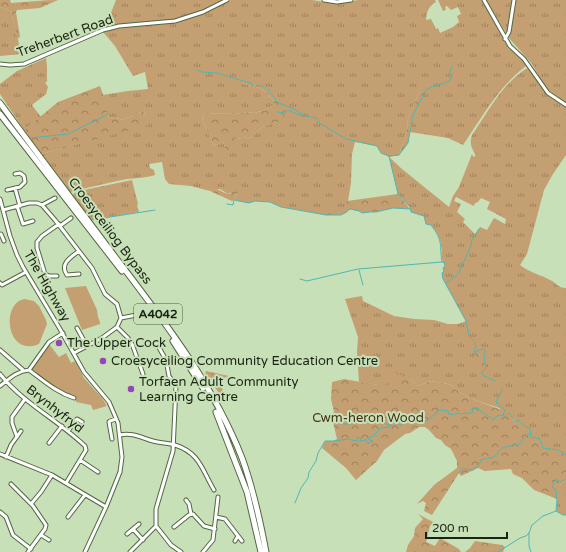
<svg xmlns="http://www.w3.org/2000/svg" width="566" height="552" viewBox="0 0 566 552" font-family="'Varela Round',sans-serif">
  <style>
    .grass { fill: url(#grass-tufts); fill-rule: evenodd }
    .forest { fill: url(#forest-crowns) }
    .green { fill: #c49f71 }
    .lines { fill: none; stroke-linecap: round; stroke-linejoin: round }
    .stream { stroke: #4fb7b3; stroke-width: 1 }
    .street-casing { stroke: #526742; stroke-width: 5 }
    .highway-casing { stroke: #526742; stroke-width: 7 }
    .street { stroke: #fff; stroke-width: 3 }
    .highway { stroke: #fff; stroke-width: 5 }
    .poi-dot { fill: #9246b8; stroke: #c8e0b7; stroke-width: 1.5 }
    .labels { text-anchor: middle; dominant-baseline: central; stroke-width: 4; stroke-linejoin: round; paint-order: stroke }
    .shield { fill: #c8e0b7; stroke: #4e5c45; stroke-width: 1 }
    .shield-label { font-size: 12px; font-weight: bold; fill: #1a2314 }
    .street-label { font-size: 13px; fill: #1a2314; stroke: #c8e0b7 }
    .poi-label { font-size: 13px; fill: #1a2314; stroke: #c8e0b7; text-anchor: start }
    .park-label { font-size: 13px; fill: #453116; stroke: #c8e0b7 }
  </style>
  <defs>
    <pattern id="grass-tufts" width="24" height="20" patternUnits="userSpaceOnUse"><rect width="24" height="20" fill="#c49f71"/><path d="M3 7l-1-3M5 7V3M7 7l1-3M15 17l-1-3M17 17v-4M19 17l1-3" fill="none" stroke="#9e815c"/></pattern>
    <pattern id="forest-crowns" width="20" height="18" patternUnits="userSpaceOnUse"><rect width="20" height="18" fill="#c49f71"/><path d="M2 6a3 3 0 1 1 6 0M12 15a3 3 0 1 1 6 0" fill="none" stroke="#9e815c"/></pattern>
  </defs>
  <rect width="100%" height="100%" fill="#c8e0b7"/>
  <!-- grass -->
  <path class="grass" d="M 116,0 L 222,0 L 199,12 L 168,21 L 107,25 L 107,23 Z
    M 231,0 L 312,0 L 338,4 L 358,0 L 435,0 L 436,2 C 428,7 427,11 426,20 L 431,19 L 436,29 L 438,28 L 440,33 L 453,27 L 459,22 L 457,16 L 461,14 L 458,7 L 451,10 L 447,6 L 445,7 L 446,10 L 443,11 L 438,0 L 483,0 L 508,48 L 514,52 L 527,64 L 526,66 C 499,86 482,117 463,145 L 448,138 L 410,132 L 413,115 L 426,90 L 422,85 L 408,118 L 407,131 L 399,155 L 389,157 L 402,169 L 449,207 L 453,196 L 459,187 L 472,154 L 473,157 L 476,156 C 472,148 469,144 472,135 C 488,112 503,82 529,67 C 540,85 547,96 566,107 L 566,155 L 553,174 L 544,190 L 527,254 L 520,265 C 530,273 542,275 552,281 C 558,285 559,288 566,288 L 566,455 L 556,450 L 553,450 L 543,448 L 531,437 L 530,428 L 526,427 L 518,420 L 516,422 L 513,418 L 505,417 L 503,415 L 505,410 L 475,400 L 459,392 L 453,386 L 448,384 L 430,381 L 418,386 L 412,381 L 399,375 L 389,385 L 378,385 L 359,382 L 357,352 L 358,337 L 345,299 L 362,296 L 363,301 L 394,316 L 414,319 L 434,320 L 448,324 L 458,324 L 466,321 L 443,279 L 442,273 L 444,271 L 443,268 L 445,266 C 440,257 443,254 441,245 C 440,237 436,231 431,225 L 426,224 L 424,216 L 411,212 L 410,207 L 398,194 L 389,157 L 381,153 L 377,146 L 355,142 L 352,154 L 351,183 L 346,213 L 341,215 L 326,215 L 281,207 L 270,202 L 255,201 L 249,203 L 234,200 L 237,194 L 233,187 L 233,191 L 228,194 L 220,189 L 211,189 L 210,191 L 191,186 L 169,184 L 165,179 L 162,162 L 149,164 L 150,168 L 154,170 L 155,175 C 146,178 136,178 127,179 C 108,183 89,187 70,192 L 41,154 L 102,137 L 146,116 L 144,111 L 123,120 L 112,117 L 108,118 L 103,95 L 128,91 L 148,89 L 145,72 L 133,76 L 115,46 L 103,32 C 125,25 148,27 171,23 C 194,19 210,8 231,0 ZM 242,83 C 250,83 257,86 266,87 L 275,99 L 280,104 L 283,121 C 267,125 263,124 252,137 L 233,139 L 227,152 L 223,142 L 214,146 L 202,118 L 204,113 L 236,114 L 245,112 L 254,113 L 266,110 L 271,107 L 274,101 L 262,89 ZM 456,197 L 474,206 L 475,203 L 478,202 L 481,198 L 490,202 L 487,209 L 506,219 L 505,224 L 494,218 L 487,230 L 480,227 L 475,234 L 463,222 L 465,219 L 457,212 L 461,204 L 454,201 Z
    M 486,0 L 513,0 L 508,33 L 506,33 Z
    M 516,0 L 566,0 L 566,103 L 550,91 L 543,83 L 532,64 L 509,38 Z
    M 0,7 L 11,11 L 21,54 L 0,56 Z
    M 46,58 L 47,67 L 47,82 L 45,82 L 48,87 L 46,94 L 32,105 L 41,117 L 24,130 L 0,94 L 0,84 L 17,71 Z
    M 132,180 L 138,204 L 137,205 L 139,212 L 91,220 L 73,196 L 74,193 L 84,190 Z
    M 566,480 L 566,515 L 563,515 L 556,511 C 559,500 554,487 566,480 Z"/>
  <!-- forest -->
  <path class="forest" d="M 0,0 L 10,0 L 11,3 C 27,2 42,0 58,0 L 40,8 L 17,10 L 16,12 L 20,37 L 18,38 L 19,46 L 11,11 L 0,7 Z
    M 426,78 L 429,80 L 431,87 L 426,91 L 413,115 L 408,143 L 399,155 L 407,131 L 408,118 L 422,85 L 421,80 Z
    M 242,81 L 250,83 L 255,86 C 266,83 270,93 276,100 C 279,104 283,105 288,107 L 286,111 L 283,112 L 284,121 C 267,125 263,124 252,137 L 233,139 L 235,151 L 227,153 L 223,142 L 214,146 L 202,118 L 204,113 L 236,114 L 245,112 L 254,113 L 266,110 L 271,107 L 274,101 L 262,89 L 242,83 Z
    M 100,86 L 106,103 L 108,118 L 112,117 L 123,120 L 144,111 L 149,125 L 41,154 L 24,130 L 58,102 Z
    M 242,183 L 234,200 L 232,201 L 210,191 L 211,189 C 219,187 223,194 230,194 L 235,184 Z
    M 398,194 L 410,209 L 393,208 L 376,212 L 370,212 L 362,213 L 359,211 L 350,209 L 346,213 L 347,201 Z
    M 483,349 L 486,351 L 484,356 L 486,368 L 482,372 L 482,375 L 479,374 L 474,352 L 477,352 L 478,350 Z
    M 206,371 L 229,376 L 224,378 L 221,383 L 223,392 L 220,394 L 205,375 Z
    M 395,372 L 412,381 L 418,386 L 430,381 L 448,384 L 453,386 L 459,392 L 475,400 L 499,409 L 503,407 L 505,410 L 503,415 L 505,417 L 509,413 L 515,422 L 518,420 L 526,427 L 530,428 L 531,437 L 540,439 L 543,448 C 552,450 559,449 566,455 L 566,480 C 558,484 559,491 557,499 L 534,490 L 522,478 L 513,474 L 511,469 L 485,471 L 478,468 L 461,476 L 459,473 L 432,515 L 424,511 L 426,503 L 423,501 L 417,504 L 434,485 L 457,468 L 457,461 L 451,449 L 445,445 L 441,440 L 436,438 L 429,430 L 425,427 L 419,427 L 410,433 L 405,434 L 384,450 L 377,461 L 356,480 L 346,468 L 322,448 L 325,441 L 333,441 L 337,439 L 332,418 L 334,412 L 331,399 L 332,382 L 344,379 L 378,385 L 389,385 Z
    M 418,514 L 433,522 L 430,526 L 426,542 L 435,546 L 440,538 L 459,549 L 461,552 L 406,552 L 408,545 L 414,536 L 415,528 L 423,519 Z
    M 475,541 L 502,545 L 505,547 L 503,552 L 465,552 L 470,548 Z"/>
  <!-- green -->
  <path class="green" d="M 86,286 L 97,310 L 98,317 L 100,322 L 100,324 L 82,330 L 65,288 Z
    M 24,299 L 34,301 L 39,306 L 46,320 L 47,324 L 39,344 C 7,358 0,304 24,299 Z
    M 49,344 L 59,357 L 66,353 L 71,363 L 75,361 L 84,378 L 102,398 L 107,406 L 93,410 L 91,405 L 76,402 L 74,396 L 54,388 L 31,369 Z"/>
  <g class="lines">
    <!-- stream -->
    <path class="stream" d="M 197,70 L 202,72 L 218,73 L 229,77 L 250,83 L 255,86 C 268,82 271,97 279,103 C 283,105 287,106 291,108 C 295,109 298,112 302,114 C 306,117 312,117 317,118 L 318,122 L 346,139 L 377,146 L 381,153 L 389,156 L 398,194 L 410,207 L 411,212 L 424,216 L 426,224 L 431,225 C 444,242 439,245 442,262 L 445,263 L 445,266 L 443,268 L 444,271 L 442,273 L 443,279 L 466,321 L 469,336 L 475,342 L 476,346 L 474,352 L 477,352 L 478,350 L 483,349 L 486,351 L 484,356 L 486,368 L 482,372 L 482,375 L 495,381
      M 277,112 L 285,113 L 288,110 L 299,115 L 302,115
      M 30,138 L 68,134 L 108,114
      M 389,156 L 399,155 L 408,143 L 413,115 L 426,90 L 436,85 L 445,83 L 450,80 L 452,76 L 450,70 L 453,66
      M 227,204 L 233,205 L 234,200 L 249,203 L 255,201 L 270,202 L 281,207 L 326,215 L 341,215 L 350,209 L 359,211 L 362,213 L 370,212 L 376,212 L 393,208 L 410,209
      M 91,220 L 155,210
      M 359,270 L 363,285
      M 300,279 L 307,281 L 358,269 L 442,262
      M 446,283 L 458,274 L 471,246 L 472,240 L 479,229
      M 502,390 L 496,402 L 505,410 L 503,415 L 505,417 L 509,413 L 516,422 L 518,420 L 526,427 L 530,428 L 531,437 L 540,439 L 543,448 L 558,450 L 566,455
      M 327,421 C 333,422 339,424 346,424 C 365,424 369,417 390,425
      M 459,473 L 462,469 L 473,470 L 479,465 L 481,460 L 494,457 L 502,448 L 513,445 L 518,445 L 528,434 L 530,435
      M 295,503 L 301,488 L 308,478 L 309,472 L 316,461 L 318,453 L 325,441 L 333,441 L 349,439 L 351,440 L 358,441 L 357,437 L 361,438 L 360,441 L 366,440 L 368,443 L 373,441 L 368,439 L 369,437 L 372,437 L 381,428 L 390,427 L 391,425 L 394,426 L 396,423 L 401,425 L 403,419 L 410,423 L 411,421 L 414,421 L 415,418 L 421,420 L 422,423 C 428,421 431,417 436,414 L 436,412 L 440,410 L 448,411 L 449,414 L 454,415 L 456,413 L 461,414 L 467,413 L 467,414 L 473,412 L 472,408 L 478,408 C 482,414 489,415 493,420 L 497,416 L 503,415
      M 556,511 L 563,515 L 566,515
      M 529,533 L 529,546 L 531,552
      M 498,552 L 520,538 L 526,536 L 529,533 L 532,525 L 543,516 L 556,511 L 557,499 L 556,490 L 552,487 L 556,480 L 561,482 L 566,479"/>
    <!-- street casing -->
    <g class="street-casing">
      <path id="street" d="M 324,0 L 337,2 L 351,0
        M 484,0 L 510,46 L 524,59 L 548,93 L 566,105
        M 505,39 L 509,32 L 514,0
        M 0,64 L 10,65 L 24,64 L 103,30 L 119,26 L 175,21 L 203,12 L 227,0
        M 15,188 L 20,206
        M 7,190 L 20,187 L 25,182 L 24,176 L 20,173 L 15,174
        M 0,199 L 10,236 L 17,255 L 23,267 L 60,329 L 84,372 L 109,402 L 118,423 L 122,457 L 120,472 L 106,507 L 85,552
        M 42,205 L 55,198
        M 17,206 L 23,224 L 33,221
        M 3,210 L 29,203 L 37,203 L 42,205 L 55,220 L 92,268 L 105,294 L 117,304 L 121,318 L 117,327 L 102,338 L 74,353
        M 60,226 L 71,218
        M 1,234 L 4,241
        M 79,274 L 67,275 C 59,264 71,257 79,251
        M 57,276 L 49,276 L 45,274 L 37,248 L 37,242 L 42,236 L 59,224
        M 0,283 L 2,285 L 26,272
        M 121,318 L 142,314
        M 117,327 L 128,338 L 132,344 L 143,374
        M 77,328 L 87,346
        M 0,350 L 23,370
        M 29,370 C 44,381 56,392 74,398
        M 0,374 C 23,403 58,420 85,446 L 86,450 L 66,483
        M 0,386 C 9,379 17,371 29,370 L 49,342 L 63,333
        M 68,431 L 77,419 L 82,422
        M 120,435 C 132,432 142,438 153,441 C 160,443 168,443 175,445 C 200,453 202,470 214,490
        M 17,437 L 12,423 L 12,417 L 25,399
        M 112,439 L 109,422 L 110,421 L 116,419
        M 49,443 L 62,426
        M 0,454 L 52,475 L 106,507
        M 6,457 L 11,445 L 21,431
        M 80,460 L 98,472
        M 11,484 L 33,506 L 46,525 L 45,529 L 28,552
        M 186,500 L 189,504 L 191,514
        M 31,504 L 41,492 L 52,475
        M 0,512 L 6,517 L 13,535 L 31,549
        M 68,517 L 85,495
        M 216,517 L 225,519 L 242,541
        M 156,526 L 171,545 L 181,552
        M 174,527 L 189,515 L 193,514 L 204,526 L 215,529
        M 133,529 L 143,540
        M 127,534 L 139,524
        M 41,535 L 49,540
        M 235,541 L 238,536
        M 130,552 L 156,526 L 156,509 L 173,451 L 176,386 L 169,376 L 166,360 L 157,344
        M 203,552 L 213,540 L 218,497"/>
    </g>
    <!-- highway casing -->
    <g class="highway-casing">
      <path id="highway" d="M 0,103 C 38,155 78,207 116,258 C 164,321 213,384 242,458 C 253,488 260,520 266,552
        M 0,114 L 122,271
        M 173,341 L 203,388
        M 216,412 L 247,492 L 261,552"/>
    </g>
    <!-- street -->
    <use href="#street" class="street"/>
    <!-- highway -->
    <use href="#highway" class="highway"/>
  </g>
  <!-- markers -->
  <g class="poi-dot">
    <circle cx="59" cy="343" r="4"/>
    <circle cx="103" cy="361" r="4"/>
    <circle cx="131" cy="389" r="4"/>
  </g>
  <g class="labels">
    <!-- shield labels -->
    <rect class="shield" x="134" y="304" width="48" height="20" rx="3"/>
    <g class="shield-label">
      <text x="158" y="314">A4042</text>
    </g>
    <!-- street labels -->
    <g class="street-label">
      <text transform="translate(65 36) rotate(-20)">Treherbert Road</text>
      <text transform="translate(110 231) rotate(53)">Croesyceiliog Bypass</text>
      <text transform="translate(47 286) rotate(60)">The Highway</text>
      <text transform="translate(55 409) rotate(38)">Brynhyfryd</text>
    </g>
    <!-- poi labels -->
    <g class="poi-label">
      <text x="67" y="343">The Upper Cock</text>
      <text x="111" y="361">Croesyceiliog Community Education Centre</text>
      <text x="139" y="382">Torfaen Adult Community<tspan x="139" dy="15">Learning Centre</tspan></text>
    </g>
    <!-- park labels -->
    <g class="park-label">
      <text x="368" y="418">Cwm-heron Wood</text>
    </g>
  </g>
  <!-- scale -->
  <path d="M426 532v6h81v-6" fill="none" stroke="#1a2314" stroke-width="2"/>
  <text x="432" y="532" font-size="12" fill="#1a2314" stroke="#c8e0b7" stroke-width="3" paint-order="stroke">200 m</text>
</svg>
